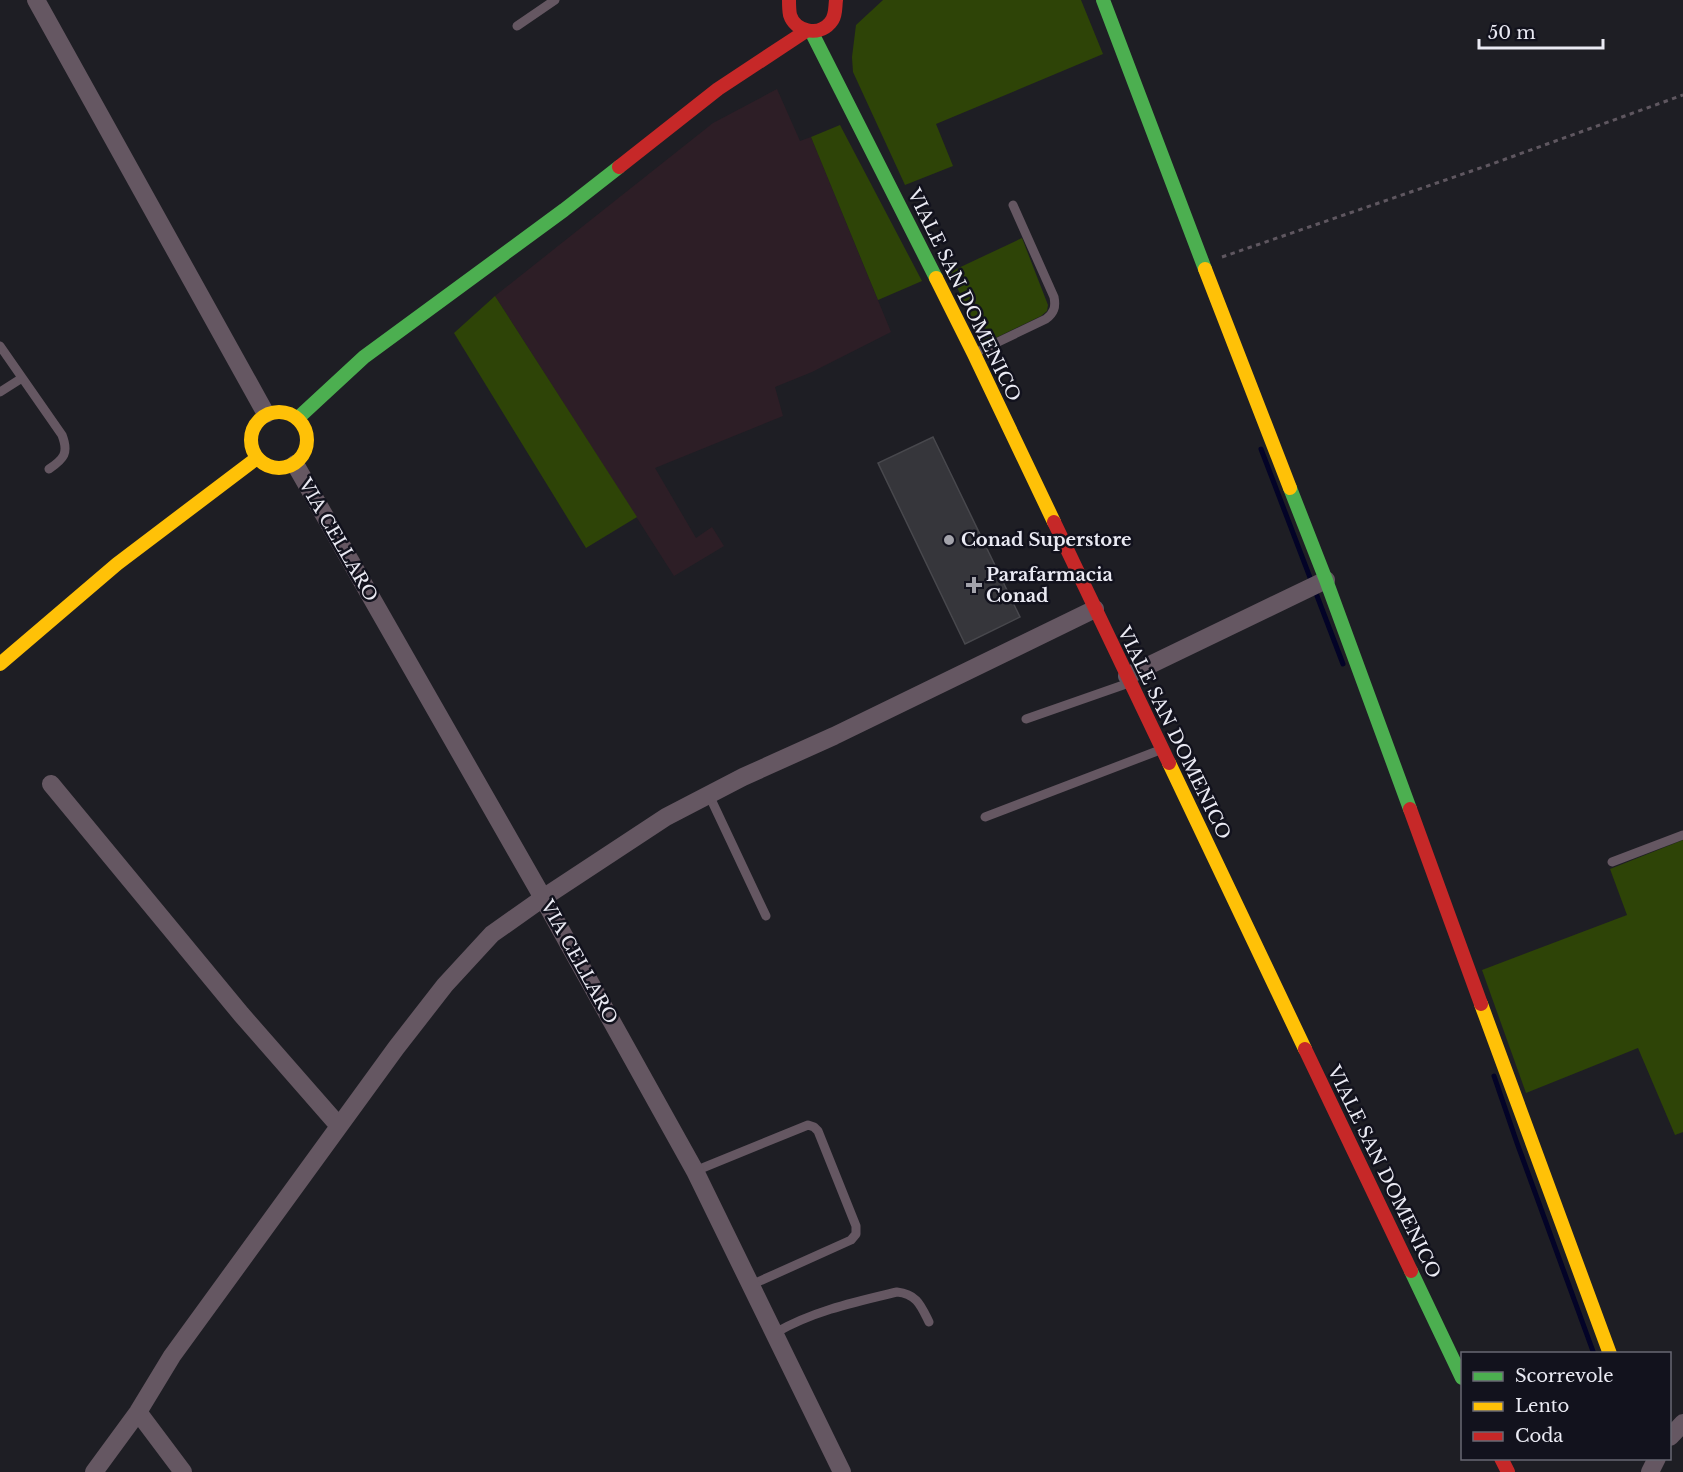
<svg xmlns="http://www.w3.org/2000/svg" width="1683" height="1472" viewBox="0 0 1683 1472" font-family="'Libre Baskerville',serif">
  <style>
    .commercial { fill: #2d1e26 }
    .green { fill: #2e4407 }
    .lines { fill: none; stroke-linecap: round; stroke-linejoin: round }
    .stream { stroke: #030327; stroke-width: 5 }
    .building { fill: #36363b; stroke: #48484d; stroke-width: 1.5 }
    .path { stroke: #5f5760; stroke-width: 3; stroke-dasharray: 4.5 4.5; stroke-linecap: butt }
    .lane { stroke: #655762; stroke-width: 9 }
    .street { stroke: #655762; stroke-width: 18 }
    .fast { stroke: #4caf50; stroke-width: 14 }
    .slow { stroke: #ffc107; stroke-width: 14 }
    .jam { stroke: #c62828; stroke-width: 14 }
    .poi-dot { fill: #a3a3ab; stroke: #12121d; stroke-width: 2 }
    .labels { text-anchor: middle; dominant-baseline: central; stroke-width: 5; stroke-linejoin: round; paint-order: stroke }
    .street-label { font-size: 18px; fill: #eaeaf3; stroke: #12121d }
    .poi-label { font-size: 18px; font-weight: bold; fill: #eaeaf3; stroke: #12121d; text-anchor: start }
  </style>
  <rect width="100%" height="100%" fill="#1e1e24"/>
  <!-- commercial -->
  <path class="commercial" d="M 777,89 L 800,141 L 811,137 L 891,332 L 812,372 L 775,387 L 783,416 L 655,468 L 696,538 L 712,527 L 724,546 L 674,576 L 495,296 L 713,123 Z"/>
  <!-- green -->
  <path class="green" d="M 883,0 L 1081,0 L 1103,54 L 936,124 L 953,166 L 905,185 L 853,72 L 852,57 L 856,25 Z
    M 840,125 L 922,281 L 878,300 L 811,137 Z
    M 1022,238 L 1048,305 L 1047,311 L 1041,316 L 983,344 L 950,272 Z
    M 495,296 L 637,517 L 586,548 L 454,333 Z
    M 1683,840 L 1683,1132 L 1675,1135 L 1638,1048 L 1526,1093 L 1482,970 L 1627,915 L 1610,869 Z"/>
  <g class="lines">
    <!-- stream -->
    <path class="stream" d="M 1261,449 L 1343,664
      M 1494,1076 L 1517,1143 L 1594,1354"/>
  </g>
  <!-- building -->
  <path class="building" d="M 933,437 L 1020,617 L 965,644 L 878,463 Z"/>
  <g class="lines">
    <!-- path -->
    <path class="path" d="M 1222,257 L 1489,165 L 1683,95"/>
    <!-- lane -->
    <path class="lane" d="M 517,26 L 555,0
      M 0,346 L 62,435 C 69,453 64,459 49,469
      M 975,353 L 1046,319 C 1054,313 1056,307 1054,297 L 1013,205
      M 0,392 L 22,378
      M 1026,719 L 1129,683
      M 709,795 L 766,916
      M 985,817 L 1160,750
      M 1612,862 L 1683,835
      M 695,1171 L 808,1125 L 814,1127 L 818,1131 L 856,1226 L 856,1234 L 851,1240 L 751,1285
      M 775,1333 C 813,1311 855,1302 897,1292 C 917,1294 921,1306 929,1322"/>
    <!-- street -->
    <path class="street" d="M 36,0 L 266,414
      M 295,464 L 543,898 L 695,1171 L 842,1472
      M 1127,676 L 1326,580
      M 51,784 L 241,1014 L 339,1126
      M 138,1412 L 183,1472
      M 1670,1437 L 1683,1423
      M 94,1472 L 138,1412 L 172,1356 L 396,1048 L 445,985 L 492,934 L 543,898 L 666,817 L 743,777 L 834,736 L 1095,609
      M 1650,1472 L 1657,1458"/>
    <!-- fast -->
    <path class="fast" d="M 1103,0 L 1205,269
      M 811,31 L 936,278
      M 298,418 L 364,357 L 564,210 L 619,167
      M 1290,488 L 1326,580 L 1410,809
      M 1411,1271 L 1462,1378"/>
    <!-- slow -->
    <path class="slow" d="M 1205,269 L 1290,488
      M 936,278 L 974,354 L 1054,522
      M251 440a28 28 0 1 1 56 0a28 28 0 1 1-56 0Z
      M 0,664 L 117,564 L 257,458
      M 1169,763 L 1305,1049
      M 1481,1004 L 1610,1354"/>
    <!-- jam -->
    <path class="jam" d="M 789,0 C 789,5 789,10 790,15 C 795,31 818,37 830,23 C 836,17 835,8 836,0
      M 619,167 L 718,89 L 806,31
      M 1054,522 L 1169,763
      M 1410,809 L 1481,1004
      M 1305,1049 L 1411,1271
      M 1501,1458 L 1508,1472"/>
  </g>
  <!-- markers -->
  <g class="poi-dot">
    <circle cx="949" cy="540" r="6"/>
    <path d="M971 576h6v6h6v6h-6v6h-6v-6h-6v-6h6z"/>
  </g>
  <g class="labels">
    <!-- street labels -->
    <g class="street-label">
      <text transform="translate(964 295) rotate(64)">VIALE SAN DOMENICO</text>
      <text transform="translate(338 540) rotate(60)">VIA CELLARO</text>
      <text transform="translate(1174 733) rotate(64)">VIALE SAN DOMENICO</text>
      <text transform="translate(579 962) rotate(61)">VIA CELLARO</text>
      <text transform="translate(1384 1172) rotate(64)">VIALE SAN DOMENICO</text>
    </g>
    <!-- poi labels -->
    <g class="poi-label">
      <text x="961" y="540">Conad Superstore</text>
      <text x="986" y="575">Parafarmacia<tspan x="986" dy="21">Conad</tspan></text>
    </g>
  </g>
  <!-- legend -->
  <rect x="1461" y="1352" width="210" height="108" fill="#12121d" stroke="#686873" stroke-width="1.5"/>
  <rect x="1473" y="1372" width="30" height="9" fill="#4caf50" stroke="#686873" stroke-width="1.5"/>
  <text x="1515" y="1382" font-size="18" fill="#eaeaf3">Scorrevole</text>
  <rect x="1473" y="1402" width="30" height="9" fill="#ffc107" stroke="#686873" stroke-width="1.5"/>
  <text x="1515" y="1412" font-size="18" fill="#eaeaf3">Lento</text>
  <rect x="1473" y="1432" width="30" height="9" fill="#c62828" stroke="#686873" stroke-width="1.5"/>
  <text x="1515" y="1442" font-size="18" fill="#eaeaf3">Coda</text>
  <!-- scale -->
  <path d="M1479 39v9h124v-9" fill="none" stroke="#eaeaf3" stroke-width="3"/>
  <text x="1488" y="39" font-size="18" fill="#eaeaf3" stroke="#12121d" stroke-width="4.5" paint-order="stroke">50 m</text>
</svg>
